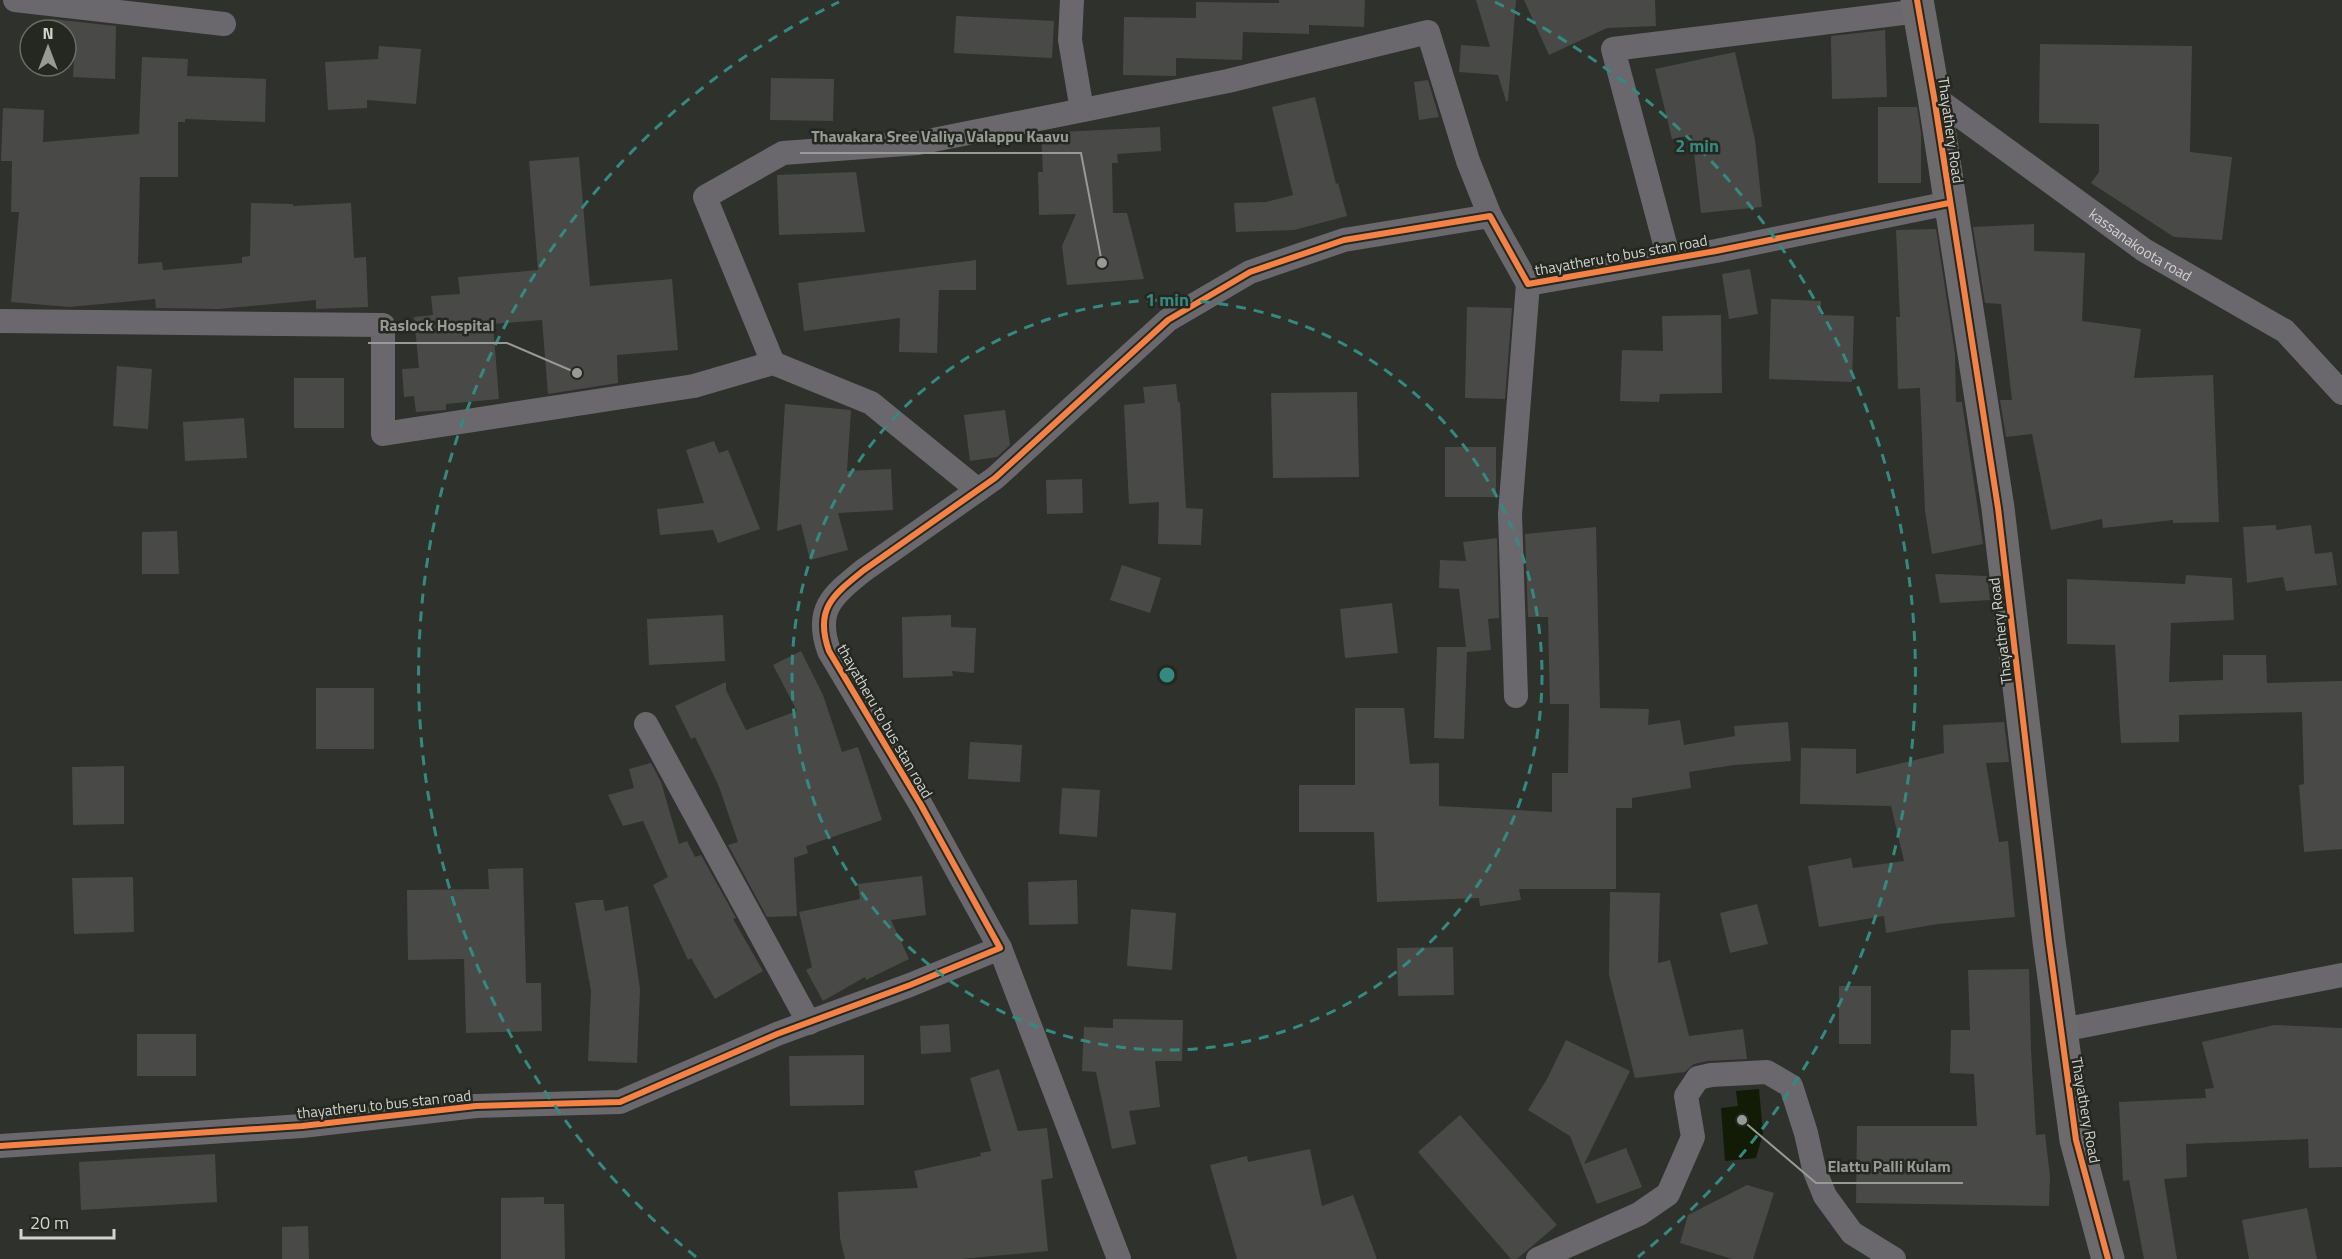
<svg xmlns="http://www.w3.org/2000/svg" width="2342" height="1259" viewBox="0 0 2342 1259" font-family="'Titillium Web',sans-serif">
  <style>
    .water { fill: #121b06 }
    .building { fill: #494a47 }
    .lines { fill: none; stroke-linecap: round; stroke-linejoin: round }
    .street { stroke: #6a686c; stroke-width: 24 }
    .secondary { stroke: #6c6a6d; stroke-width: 33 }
    .cycleway-casing { stroke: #252821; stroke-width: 10 }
    .cycleway { stroke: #f48246; stroke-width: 6 }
    .ring { fill: none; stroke: #368981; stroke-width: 3; stroke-dasharray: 10 8 }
    .labels { text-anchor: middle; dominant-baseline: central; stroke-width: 5; stroke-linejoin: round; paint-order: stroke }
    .street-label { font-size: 15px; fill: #d1d3cf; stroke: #252821 }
    .centre { fill: #368981; stroke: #252821; stroke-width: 3 }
    .ring-label { font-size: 18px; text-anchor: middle; font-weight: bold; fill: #368981; stroke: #252821; stroke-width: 5; stroke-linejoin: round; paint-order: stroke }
    .leader { fill: none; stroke: #989a96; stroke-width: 2 }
    .callout-dot { fill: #989a96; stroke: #252821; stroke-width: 2 }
    .callout-label { font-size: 16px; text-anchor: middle; font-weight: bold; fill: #989a96; stroke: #252821; stroke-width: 5; stroke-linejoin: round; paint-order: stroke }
  </style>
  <rect width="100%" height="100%" fill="#2e312c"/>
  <!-- water -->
  <path class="water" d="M 1759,1089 L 1763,1133 L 1756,1158 L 1725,1161 L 1721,1108 L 1738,1106 L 1736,1091 Z"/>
  <!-- building -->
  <path class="building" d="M 1279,0 L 1365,0 L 1364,27 L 1309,25 L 1309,34 L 1243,32 L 1242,60 L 1176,58 L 1176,76 L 1123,75 L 1124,17 L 1196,18 L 1196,2 L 1279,3 Z
    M 1476,0 L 1516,0 L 1508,101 L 1506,101 L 1498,75 L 1459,72 L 1461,45 L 1490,47 Z
    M 1524,0 L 1655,0 L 1656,26 L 1607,28 L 1549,55 Z
    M 956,16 L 1054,21 L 1052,58 L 954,53 Z
    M 52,19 L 116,26 L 115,79 L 73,77 L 74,59 L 66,59 L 66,30 L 52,30 Z
    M 1885,30 L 1887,97 L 1832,99 L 1831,36 Z
    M 2040,44 L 2192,46 L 2190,152 L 2232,157 L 2222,240 L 2174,237 L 2091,183 L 2099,172 L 2099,124 L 2039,123 Z
    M 379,46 L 421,49 L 416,104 L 367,100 L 367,108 L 328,110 L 325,62 L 378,59 Z
    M 1735,52 L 1755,140 L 1762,207 L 1701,213 L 1692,135 L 1672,139 L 1655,69 Z
    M 142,57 L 188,59 L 187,76 L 266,79 L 265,122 L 185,119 L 185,122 L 178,122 L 178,177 L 140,177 L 138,264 L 162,262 L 163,270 L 242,263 L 242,257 L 250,256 L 251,203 L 293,204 L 293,206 L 351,203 L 354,258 L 366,257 L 368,307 L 316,309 L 316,300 L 219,309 L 156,308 L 155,299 L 69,307 L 11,302 L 19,212 L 11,212 L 12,161 L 1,161 L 3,108 L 44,110 L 43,142 L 139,134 Z
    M 771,78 L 834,79 L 833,121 L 770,120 Z
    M 1428,80 L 1439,117 L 1419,120 L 1414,82 Z
    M 1315,97 L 1336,184 L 1338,183 L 1347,216 L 1294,230 L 1236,232 L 1234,203 L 1266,202 L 1293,195 L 1272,107 Z
    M 1878,107 L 1917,107 L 1921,133 L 1921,183 L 1878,183 Z
    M 1160,127 L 1161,151 L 1117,154 L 1118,163 L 1112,163 L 1113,213 L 1127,213 L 1144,279 L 1067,285 L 1062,246 L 1076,214 L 1039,215 L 1038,172 L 1043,172 L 1041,133 Z
    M 579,157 L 590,286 L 672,279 L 678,350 L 617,355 L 618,383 L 548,394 L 542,320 L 493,324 L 499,399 L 446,404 L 446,410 L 416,412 L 414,396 L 404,397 L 402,369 L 419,368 L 414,317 L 433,315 L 431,296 L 460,294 L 458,277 L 538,270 L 529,161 Z
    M 856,172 L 865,232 L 779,235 L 777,175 Z
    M 2034,224 L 2034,251 L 2085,253 L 2082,321 L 2141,329 L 2134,378 L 2213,375 L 2219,522 L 2173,523 L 2173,520 L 2103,528 L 2102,519 L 2051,530 L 2032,434 L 2006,437 L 2000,400 L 2012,400 L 2001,304 L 1985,303 L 1973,227 Z
    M 1936,229 L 1955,354 L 1956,402 L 1962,402 L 1983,544 L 1932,554 L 1925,511 L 1920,388 L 1898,389 L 1896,317 L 1900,317 L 1896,230 Z
    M 976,260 L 976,290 L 939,290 L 937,353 L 899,352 L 900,318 L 804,331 L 798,283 Z
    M 1750,269 L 1758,314 L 1729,319 L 1722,274 Z
    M 1771,299 L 1821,301 L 1820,315 L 1854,316 L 1852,382 L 1769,379 Z
    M 1467,307 L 1512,308 L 1505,399 L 1465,398 Z
    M 1721,315 L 1722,393 L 1660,394 L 1659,402 L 1620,401 L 1622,350 L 1663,351 L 1662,316 Z
    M 117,366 L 152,369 L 148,429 L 113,426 Z
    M 294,378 L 344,378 L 344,428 L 294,428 Z
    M 1176,384 L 1178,402 L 1180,402 L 1186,508 L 1203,509 L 1201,545 L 1158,544 L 1159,502 L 1129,504 L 1124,405 L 1145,403 L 1143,387 Z
    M 1357,392 L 1359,477 L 1273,478 L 1271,393 Z
    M 785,404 L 851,410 L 847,471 L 891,469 L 893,510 L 838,513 L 848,550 L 810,560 L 801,524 L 777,531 Z
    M 1005,410 L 1010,445 L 997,457 L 970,461 L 964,415 Z
    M 244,418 L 247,458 L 185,461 L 183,422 Z
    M 714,441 L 719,453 L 728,450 L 760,529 L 718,543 L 713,530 L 660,535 L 657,509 L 704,503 L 686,450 Z
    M 1445,447 L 1496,447 L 1496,497 L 1445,497 Z
    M 1082,479 L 1083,513 L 1047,514 L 1046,480 Z
    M 2276,525 L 2276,530 L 2311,525 L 2315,554 L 2332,552 L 2337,585 L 2286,591 L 2283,577 L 2247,583 L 2243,527 Z
    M 1596,527 L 1600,708 L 1649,709 L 1648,725 L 1680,720 L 1684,745 L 1735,736 L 1734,726 L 1788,722 L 1791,761 L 1734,765 L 1689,772 L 1691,788 L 1632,798 L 1632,808 L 1616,808 L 1616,889 L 1519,889 L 1521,900 L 1480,906 L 1479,898 L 1377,902 L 1374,832 L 1299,832 L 1299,785 L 1355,785 L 1355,708 L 1404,708 L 1410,764 L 1439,763 L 1439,806 L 1552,812 L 1552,773 L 1568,773 L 1569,704 L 1550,704 L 1548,617 L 1528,617 L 1525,534 Z
    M 177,531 L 179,574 L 142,574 L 142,532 Z
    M 1497,538 L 1499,618 L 1488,619 L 1491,650 L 1467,652 L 1464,739 L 1434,738 L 1437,647 L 1466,647 L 1459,589 L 1439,588 L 1440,560 L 1466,561 L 1463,542 Z
    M 1122,565 L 1161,578 L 1150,613 L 1110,600 Z
    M 1935,574 L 1987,576 L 1990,600 L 1940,603 Z
    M 2186,575 L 2232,578 L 2234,620 L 2171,623 L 2169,682 L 2223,680 L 2223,655 L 2266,655 L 2267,683 L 2342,681 L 2342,849 L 2304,852 L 2299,785 L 2304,784 L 2302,712 L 2179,715 L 2179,742 L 2121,743 L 2115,645 L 2067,644 L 2067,579 L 2185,584 Z
    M 1392,603 L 1398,653 L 1345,658 L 1340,609 Z
    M 723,615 L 725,661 L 649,665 L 647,619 Z
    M 951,615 L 951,627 L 976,628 L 974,673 L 952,671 L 953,676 L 903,678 L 902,617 Z
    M 801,651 L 823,695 L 842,752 L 858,747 L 882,820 L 806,846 L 808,853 L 794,858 L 797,916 L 767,917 L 728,845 L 738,842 L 718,784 L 695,737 L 691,739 L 675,706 L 726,682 L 726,690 L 746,730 L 797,711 L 773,665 Z
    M 316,688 L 374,688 L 374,749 L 316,749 Z
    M 2004,722 L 2009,762 L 1986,763 L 1999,842 L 2008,841 L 2015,917 L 1938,924 L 1886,933 L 1884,916 L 1819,927 L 1808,866 L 1851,858 L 1853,868 L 1904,861 L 1891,806 L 1800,804 L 1801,748 L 1856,749 L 1856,774 L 1944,753 L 1943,725 Z
    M 970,742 L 1022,745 L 1020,782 L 968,779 Z
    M 651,763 L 661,782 L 679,844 L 687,841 L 695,857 L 701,855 L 736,918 L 733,919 L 763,971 L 715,999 L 691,958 L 688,960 L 653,885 L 668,877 L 643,821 L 623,826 L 608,795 L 634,788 L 629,769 Z
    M 124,766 L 124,824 L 73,825 L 72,767 Z
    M 1062,788 L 1100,790 L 1097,837 L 1059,834 Z
    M 523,868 L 526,983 L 541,983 L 542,1031 L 466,1033 L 464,959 L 408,960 L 407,890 L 489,889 L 488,869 Z
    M 922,876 L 926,915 L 891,920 L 909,959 L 866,980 L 865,977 L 823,1001 L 806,970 L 812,967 L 799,912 L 860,899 L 858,884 Z
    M 133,877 L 134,932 L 74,934 L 72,878 Z
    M 1077,880 L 1078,924 L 1029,925 L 1028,882 Z
    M 1610,892 L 1660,893 L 1658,963 L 1670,960 L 1689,1036 L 1743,1029 L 1747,1059 L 1708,1061 L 1694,1064 L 1685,1072 L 1635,1078 L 1609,975 Z
    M 592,900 L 603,900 L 605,911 L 628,906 L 640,989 L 637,1063 L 588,1061 L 591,991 L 575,903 Z
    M 1757,904 L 1768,944 L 1730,953 L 1720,913 Z
    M 1131,909 L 1176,913 L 1172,970 L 1127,966 Z
    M 1453,947 L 1454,995 L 1398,996 L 1397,948 Z
    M 2029,969 L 2031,1050 L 2036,1135 L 2045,1134 L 2050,1176 L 2049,1206 L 1856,1203 L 1857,1126 L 1977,1126 L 1974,1074 L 1950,1073 L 1951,1030 L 1970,1030 L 1968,970 Z
    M 1839,986 L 1871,986 L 1871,1044 L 1839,1044 Z
    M 1113,1019 L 1183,1020 L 1182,1061 L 1155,1061 L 1160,1107 L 1129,1111 L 1136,1144 L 1112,1149 L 1096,1072 L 1082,1071 L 1084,1027 L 1113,1028 Z
    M 949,1024 L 951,1052 L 921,1054 L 920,1026 Z
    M 2274,1025 L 2342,1028 L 2342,1167 L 2309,1168 L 2308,1139 L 2186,1144 L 2187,1177 L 2164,1179 L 2177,1259 L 2144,1259 L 2129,1180 L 2123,1181 L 2119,1102 L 2206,1098 L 2205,1089 L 2214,1088 L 2202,1042 Z
    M 137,1034 L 196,1034 L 196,1076 L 137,1076 Z
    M 1566,1040 L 1630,1071 L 1584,1164 L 1626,1148 L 1642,1187 L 1597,1204 L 1570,1136 L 1528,1110 L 1547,1079 Z
    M 864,1055 L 864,1105 L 790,1106 L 789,1056 Z
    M 999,1069 L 1018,1131 L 1047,1128 L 1053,1178 L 1041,1180 L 1048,1251 L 960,1259 L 845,1259 L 840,1238 L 838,1192 L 918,1188 L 914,1171 L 981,1156 L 980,1153 L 991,1151 L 970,1078 Z
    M 1460,1115 L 1557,1225 L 1517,1259 L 1511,1259 L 1418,1152 Z
    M 1310,1149 L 1322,1206 L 1353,1195 L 1377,1259 L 1237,1259 L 1210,1165 L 1247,1156 L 1248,1162 Z
    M 215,1154 L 217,1202 L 81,1210 L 79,1162 Z
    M 1747,1185 L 1774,1193 L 1753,1259 L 1732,1259 L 1680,1243 L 1688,1215 Z
    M 544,1197 L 544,1204 L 564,1204 L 565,1259 L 501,1259 L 501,1198 Z
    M 2307,1208 L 2317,1259 L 2249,1259 L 2242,1220 Z
    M 308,1226 L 309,1259 L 282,1259 L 282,1227 Z"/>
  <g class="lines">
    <!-- street -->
    <g class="street">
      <path d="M 15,0 L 224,24"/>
      <path d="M 1072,0 L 1070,40 L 1082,110"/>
      <path id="s1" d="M 1934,97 L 2144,250 L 2285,331 L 2342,393"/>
      <path d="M 1669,259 L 1613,49 L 1919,11"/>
      <path d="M 0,321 L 383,325 L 383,434 L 694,386 L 773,363 L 871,403 L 978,490"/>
      <path d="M 773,363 L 705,197 L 783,153 L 918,143 L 1228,81 L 1428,32 L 1468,161 L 1490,216"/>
      <path d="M 1516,696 L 1510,514 L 1528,284"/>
      <path d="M 646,724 L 809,1023"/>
      <path d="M 1000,948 L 1119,1259"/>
      <path d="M 2062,1030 L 2342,975"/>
      <path d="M 0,1146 L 302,1126 L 476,1106 L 620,1102 L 777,1034 L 910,985 L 1000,948 L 921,805 L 829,651 C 814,609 833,595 864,570 L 995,478 L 1168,320 L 1250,272 L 1344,240 L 1490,216 L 1528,284 L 1716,251 L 1949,203"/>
      <path d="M 1538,1259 L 1639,1214 L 1668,1194 L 1693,1137 L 1686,1096 L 1698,1078 L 1711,1075 L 1767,1072 L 1791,1086 L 1806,1133 L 1814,1169 L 1825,1196 L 1852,1233 L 1894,1259"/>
    </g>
    <!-- secondary -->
    <path class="secondary" d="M 1917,0 L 1934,97 L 1998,508 L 2049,941 L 2076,1140 L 2108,1259"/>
    <!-- cycleway casing -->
    <g class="cycleway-casing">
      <path id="cycleway" d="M 1917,0 L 1934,97 L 1998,508 L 2049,941 L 2076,1140 L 2108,1259
        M 0,1146 L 302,1126 L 476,1106 L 620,1102 L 777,1034 L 910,985 L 1000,948 L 921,805 L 829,651 C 814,609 833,595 864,570 L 995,478 L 1168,320 L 1250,272 L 1344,240 L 1490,216 L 1528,284 L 1716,251 L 1949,203"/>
    </g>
    <!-- cycleway -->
    <use href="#cycleway" class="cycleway"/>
  </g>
  <!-- distance rings -->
  <g class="ring">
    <circle cx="1167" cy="675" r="375"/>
    <path d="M696 1257A749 749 0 0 1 839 2M1495 2A749 749 0 0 1 1638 1257"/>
  </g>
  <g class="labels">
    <!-- street labels -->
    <g class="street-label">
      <text transform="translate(1951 130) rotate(82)">Thayathery Road</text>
      <text stroke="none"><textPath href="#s1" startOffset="254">kassanakoota road</textPath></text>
      <text transform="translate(1621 255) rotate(-10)">thayatheru to bus stan road</text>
      <text transform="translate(2000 631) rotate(-97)">Thayathery Road</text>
      <text transform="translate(885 721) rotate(60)">thayatheru to bus stan road</text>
      <text transform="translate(384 1104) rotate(-6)">thayatheru to bus stan road</text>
      <text transform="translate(2086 1110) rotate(80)">Thayathery Road</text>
    </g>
  </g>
  <circle cx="1167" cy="675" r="9" class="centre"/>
  <g class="ring-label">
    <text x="1697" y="152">2 min</text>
    <text x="1167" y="306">1 min</text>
  </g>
  <!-- callouts -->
  <path class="leader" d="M1102 263L1081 153H800M577 373L507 343H368M1742 1120L1816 1183H1963"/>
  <g class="callout-dot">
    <circle cx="1102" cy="263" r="6"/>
    <circle cx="577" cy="373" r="6"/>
    <circle cx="1742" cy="1120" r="6"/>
  </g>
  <g class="callout-label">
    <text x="940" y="142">Thavakara Sree Valiya Valappu Kaavu</text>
    <text x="437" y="331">Raslock Hospital</text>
    <text x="1889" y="1172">Elattu Palli Kulam</text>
  </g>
  <!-- north arrow -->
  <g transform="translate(48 48)"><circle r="28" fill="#252821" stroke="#6a6c67" stroke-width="1.5"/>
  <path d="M0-4.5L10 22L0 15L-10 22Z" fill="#989a96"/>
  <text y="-9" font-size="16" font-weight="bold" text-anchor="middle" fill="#d1d3cf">N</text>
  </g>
  <!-- scale -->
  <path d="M21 1229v9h93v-9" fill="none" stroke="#d1d3cf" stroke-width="3"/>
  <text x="30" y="1229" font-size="18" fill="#d1d3cf" stroke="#252821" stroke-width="4.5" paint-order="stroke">20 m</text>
</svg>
